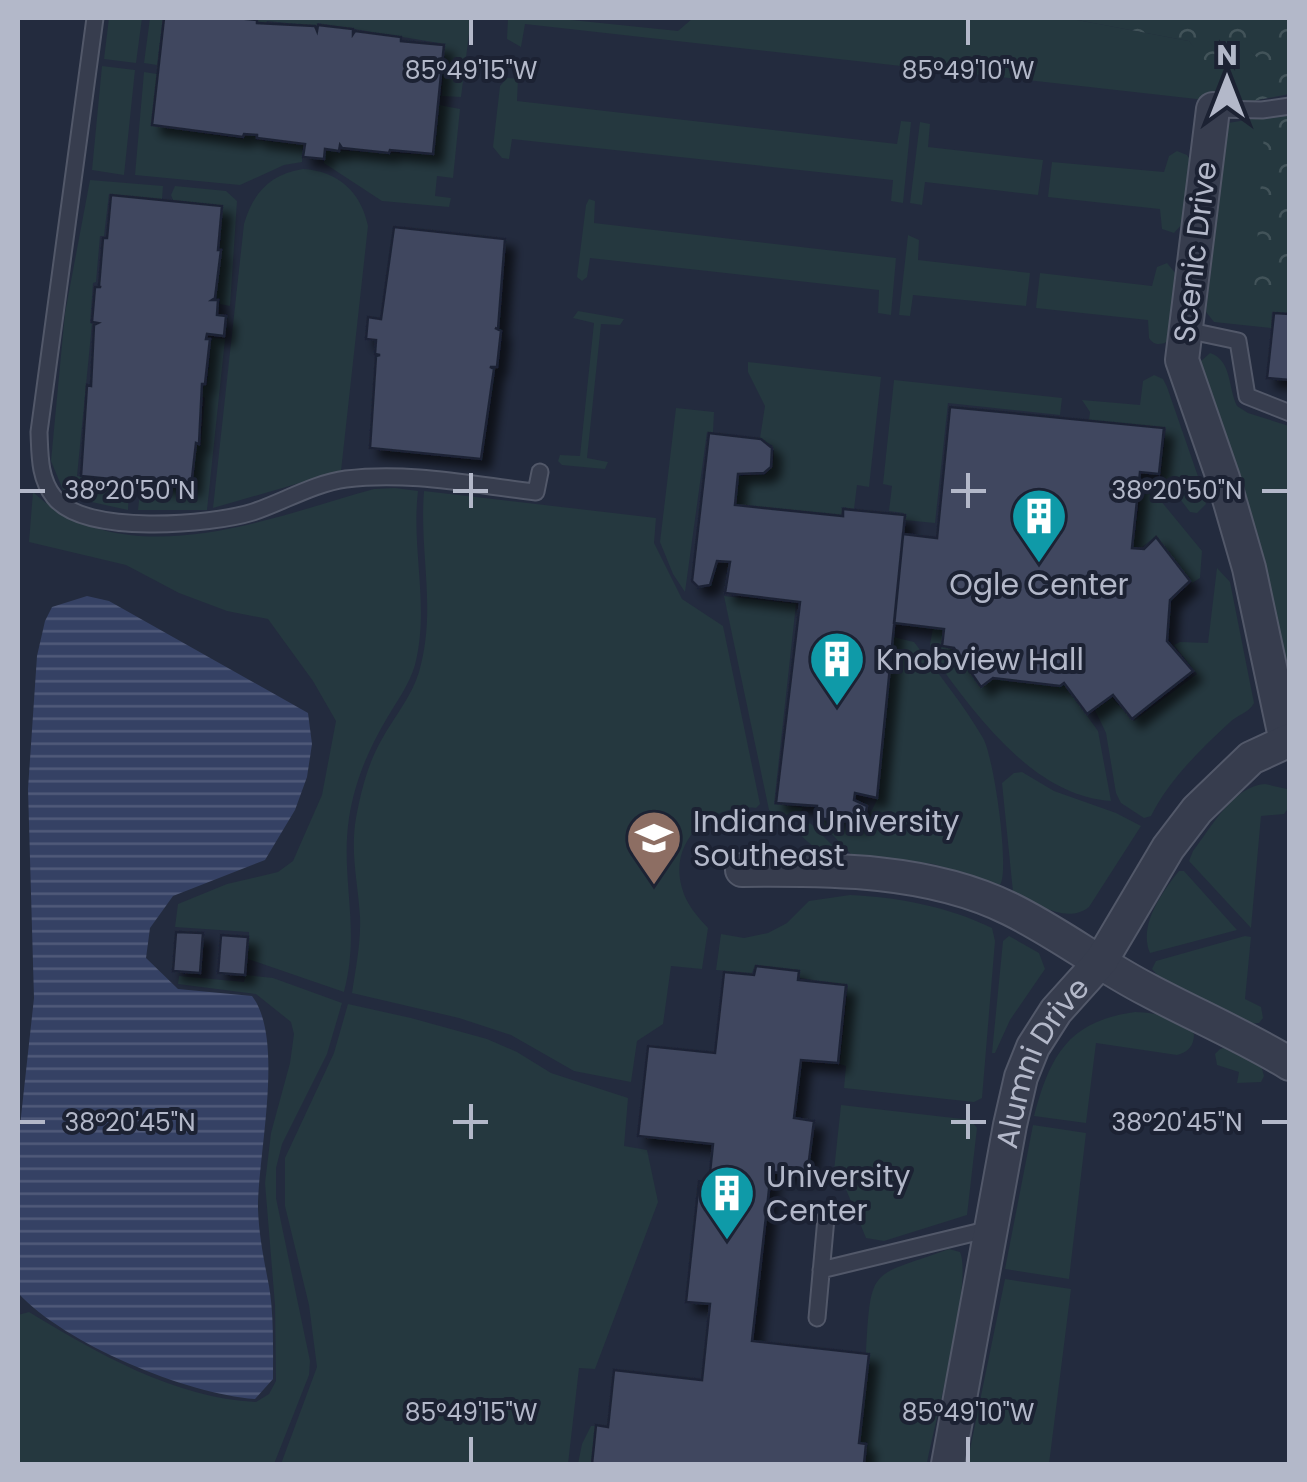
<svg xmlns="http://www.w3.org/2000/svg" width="1307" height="1482" viewBox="0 0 1307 1482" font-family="Poppins,sans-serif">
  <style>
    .green { fill: #25383f }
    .forest { fill: url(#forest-crowns) }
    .water { fill: url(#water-rules) }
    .building { fill: #3f475e; stroke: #1e2435; stroke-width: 2.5; filter: url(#shadow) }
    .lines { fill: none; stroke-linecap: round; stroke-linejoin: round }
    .service-casing { stroke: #525869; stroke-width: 19 }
    .minor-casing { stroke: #525869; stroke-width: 36 }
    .service { stroke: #373d4e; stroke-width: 15 }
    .minor { stroke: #373d4e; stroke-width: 32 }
    .ticks { fill: none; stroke: #b3b8c9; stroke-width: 4 }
    .labels { text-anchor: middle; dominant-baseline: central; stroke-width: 8; stroke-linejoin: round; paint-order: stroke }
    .street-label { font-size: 30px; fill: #b3b8c9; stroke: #1c2233 }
    .poi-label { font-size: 30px; fill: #b3b8c9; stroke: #1c2233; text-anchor: start }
    .ticks-label { font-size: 25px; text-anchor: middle; fill: #b3b8c9; stroke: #1c2233; stroke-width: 8; stroke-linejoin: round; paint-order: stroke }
  </style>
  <defs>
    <pattern id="forest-crowns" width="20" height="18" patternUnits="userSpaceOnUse" patternTransform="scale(2.5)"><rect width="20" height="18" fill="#25383f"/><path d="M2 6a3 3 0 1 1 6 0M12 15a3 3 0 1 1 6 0" fill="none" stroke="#425359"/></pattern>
    <pattern id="water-rules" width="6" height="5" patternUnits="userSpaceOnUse" patternTransform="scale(2.5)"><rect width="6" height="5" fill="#354164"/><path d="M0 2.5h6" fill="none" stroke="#505a79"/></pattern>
    <filter id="shadow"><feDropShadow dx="9" dy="9" stdDeviation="5" flood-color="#0009"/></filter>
  </defs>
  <rect width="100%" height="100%" fill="#232b3e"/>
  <!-- green -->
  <path class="green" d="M 109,18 L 142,18 L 136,63 L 104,59 Z
    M 150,18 L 163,18 L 157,65 L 144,63 Z
    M 243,18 L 471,18 L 461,97 L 442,96 L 445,44 L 318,23 L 317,26 L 267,21 L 266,23 Z
    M 508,18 L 552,18 L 678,31 L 693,18 L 1067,18 L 1189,41 L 1199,52 L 1225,57 C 1250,27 1282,84 1258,100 C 1251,104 1240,103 1232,103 L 525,24 L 521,47 L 507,39 Z
    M 102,66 L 135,70 L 124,175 L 92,170 Z
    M 144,72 L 157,74 L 152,126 L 243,139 L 245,135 L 256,136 L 257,140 L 303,145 L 302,162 L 284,165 L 240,185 L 135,175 Z
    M 507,78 L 518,79 L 517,101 L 897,144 L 901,121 L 911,122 L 903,203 L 891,201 L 893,180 L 512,139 L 509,159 L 502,158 L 493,147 L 500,86 Z
    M 439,105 L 460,109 L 453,178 L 437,176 L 435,196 L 451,198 L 449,207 L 382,201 L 324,163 L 326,150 L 434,155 Z
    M 1289,113 L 1289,314 L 1272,312 L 1271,328 L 1214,322 L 1206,312 L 1228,123 Z
    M 920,122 L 930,124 L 928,147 L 1043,160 L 1038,195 L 925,182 L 922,205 L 910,203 Z
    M 1177,151 L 1187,155 L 1191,161 L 1183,223 L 1174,233 L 1162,229 L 1160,209 L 1048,197 L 1052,162 L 1164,172 L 1169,156 Z
    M 303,169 C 338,171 361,192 368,226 L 341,471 L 213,508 L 244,224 C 253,193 270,174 303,169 Z
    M 90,180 L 163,186 L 162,199 L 109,194 L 104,236 L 100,236 L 96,282 L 93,283 L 90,323 L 92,324 L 77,476 L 129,482 L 128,510 L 78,499 L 63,490 L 51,461 L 65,313 Z
    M 175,186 L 226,191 L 237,201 L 230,306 L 220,304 L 220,299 L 216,298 L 223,206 L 173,200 L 171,195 Z
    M 589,199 L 595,201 L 594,223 L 896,258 L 891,315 L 878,313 L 879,290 L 590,258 L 587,277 L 582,281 L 577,277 L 586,205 Z
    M 908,235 L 919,240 L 918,260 L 1030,273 L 1026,306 L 913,295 L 910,316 L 899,315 Z
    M 1167,263 L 1177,275 L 1169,341 C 1161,345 1154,346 1149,338 L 1148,320 L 1036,308 L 1040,273 L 1152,286 L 1157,267 Z
    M 578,311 L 624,319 L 620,325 L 601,324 L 587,458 L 608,462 L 605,469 L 562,465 L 558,461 L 560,455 L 580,456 L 594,323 L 573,318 Z
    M 211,338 L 225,339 L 207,510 L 138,510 L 141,484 L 192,488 L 197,445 L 201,444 L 205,398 L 202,396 L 203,386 L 207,385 Z
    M 1210,353 C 1232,360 1228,388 1237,406 L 1248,413 L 1289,426 L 1289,696 L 1202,379 L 1200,362 Z
    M 748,362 L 881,377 L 869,487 L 857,485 L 854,509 L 843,507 L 841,515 L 736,504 L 739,476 L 765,475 C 774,466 775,459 773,446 L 760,438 L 765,406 L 748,372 Z
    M 1154,375 L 1163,379 L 1167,387 L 1202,488 L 1206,504 L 1197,513 L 1190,512 L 1161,474 L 1166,428 L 1089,420 L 1090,412 L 1082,400 L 1140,405 L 1143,381 Z
    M 894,380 L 1062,398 L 1060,415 L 948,403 L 935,523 L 904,520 L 904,513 L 889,511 L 892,486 L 883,484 Z
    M 676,408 L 714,412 L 713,432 L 707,432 L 685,592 L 673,574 L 660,542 Z
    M 1142,486 L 1152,497 L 1156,495 L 1202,551 L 1200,578 L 1192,583 L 1156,536 L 1142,547 L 1133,547 Z
    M 395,488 L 418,491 C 411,549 430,606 415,665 C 409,685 397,701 387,718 C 368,750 355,781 349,818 C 340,879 361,927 344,992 L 248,959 L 249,932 L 175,927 L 178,904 L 227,884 L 278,872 L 293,861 L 322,795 L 336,721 L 313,681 L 268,619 L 227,611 L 179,593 L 126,565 L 29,542 L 33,492 C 126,578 269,518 374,489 Z
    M 424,491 L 656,518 L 654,543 L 682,599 L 723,626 L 760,804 L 756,808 C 711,803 668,841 682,888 C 686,904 697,916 708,928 L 702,969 L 671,966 L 663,1024 L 637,1041 L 631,1082 L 574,1071 L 511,1035 L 459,1018 L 352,993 C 356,967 361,942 360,917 C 358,882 350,853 356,818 C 361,791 368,763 382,739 C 394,717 412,696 419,672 C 437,609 419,554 424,491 Z
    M 1217,568 L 1230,582 L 1254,703 C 1248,714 1238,714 1229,723 C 1201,749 1168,781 1151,816 L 1144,818 L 1121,803 L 1116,793 L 1106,733 L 1095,710 L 1112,698 L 1134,721 L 1197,674 L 1174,645 L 1180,642 L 1208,643 Z
    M 724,596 L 796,604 L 774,804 L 803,808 L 791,824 L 769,810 Z
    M 933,628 L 943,630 L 942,646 L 953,648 L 981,688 L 993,679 L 1059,687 L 1064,684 L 1098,731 L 1111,801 C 1033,796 975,714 933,656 L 930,645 Z
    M 893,637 L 914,642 C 937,672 964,705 983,738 C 994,757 1010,870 1000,885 L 933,864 L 851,854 L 817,819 L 858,825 L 867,820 L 878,798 Z
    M 1022,772 L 1054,791 L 1116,813 L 1141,826 L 1089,907 C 1066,925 1036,903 1013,892 L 1002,783 L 1014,773 Z
    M 1265,784 L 1287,789 L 1289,807 L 1284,814 L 1261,816 L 1251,928 L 1189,861 L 1193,851 C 1211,828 1233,786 1265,784 Z
    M 810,823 L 839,852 C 822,853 810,846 800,834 L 800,827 Z
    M 1179,871 L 1184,871 L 1237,930 L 1150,953 C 1138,926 1162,892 1179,871 Z
    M 850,895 C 898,897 949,907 992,928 L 995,941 L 982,1098 L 974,1102 L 844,1088 L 846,1066 L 840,1064 L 848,985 L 800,978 L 800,970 L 755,965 L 752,973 L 716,970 L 721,934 L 744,938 L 768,933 L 787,923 L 809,901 Z
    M 1009,936 L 1039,953 L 1045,969 L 1010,1020 L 995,1053 L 992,1053 L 1003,941 Z
    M 1245,936 L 1251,937 L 1245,999 L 1261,1007 L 1263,1018 L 1259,1023 L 1247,1024 L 1165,984 L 1152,969 L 1156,961 Z
    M 246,975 L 273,978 L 342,1003 L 327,1054 L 282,1144 L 276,1168 L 276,1198 L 310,1361 L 309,1375 L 274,1464 L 18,1464 L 18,1315 L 29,1312 C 97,1353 174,1398 256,1402 L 269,1394 L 276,1381 L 275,1305 L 265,1183 L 271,1133 L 290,1063 L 294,1034 L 291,1022 L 256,994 L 178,984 L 179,976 L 244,982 Z
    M 348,1004 L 411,1018 L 487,1039 L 517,1052 L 551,1073 L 628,1098 L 624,1146 L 647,1150 L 658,1202 L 595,1369 L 579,1368 L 568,1464 L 281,1464 L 317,1367 L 309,1305 L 285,1206 L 285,1158 L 334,1053 Z
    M 1135,1012 C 1157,1013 1179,1016 1194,1034 C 1194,1046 1188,1052 1177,1055 L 1096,1043 L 1086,1123 L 1034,1116 C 1050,1056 1068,1021 1135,1012 Z
    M 1230,1046 L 1261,1065 L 1264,1076 L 1261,1082 L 1237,1083 L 1239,1072 L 1217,1065 L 1215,1054 L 1220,1049 Z
    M 841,1105 L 971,1120 L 977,1128 L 967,1215 L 884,1241 L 866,1238 L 843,1182 L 833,1180 Z
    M 1033,1125 L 1086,1133 L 1069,1279 L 1005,1269 Z
    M 949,1249 L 960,1252 C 973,1281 934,1425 927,1464 L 865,1464 L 867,1444 L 860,1442 L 870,1354 L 866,1353 C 871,1264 870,1278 949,1249 Z
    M 1005,1279 L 1071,1289 L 1049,1464 L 967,1464 Z
    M 591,1426 L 595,1426 L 591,1464 L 578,1464 L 582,1444 Z"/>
  <!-- forest -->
  <path class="forest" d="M 1067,18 L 1289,18 L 1289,94 L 1248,102 L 1262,95 C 1268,71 1259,43 1230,50 L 1220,65 C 1201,63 1200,54 1189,41 Z
    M 1289,113 L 1289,294 L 1254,292 L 1265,117 Z"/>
  <!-- water -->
  <path class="water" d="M 87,596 L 109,601 L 308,713 L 312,744 L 307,777 L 295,810 L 265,860 L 173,896 L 150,928 L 146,958 L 178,989 L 252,996 C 285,1039 258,1152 258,1209 C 259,1236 264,1260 269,1286 C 274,1315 273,1349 273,1379 L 255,1399 C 186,1394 65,1344 18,1293 L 18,1144 L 34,998 L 28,789 L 37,656 L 45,621 L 52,607 Z"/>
  <!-- building -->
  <path class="building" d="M 164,18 L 236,18 L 257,20 L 257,23 L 315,26 L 317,31 L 318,25 L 353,29 L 353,34 L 355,31 L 401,37 L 401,41 L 444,45 L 433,154 L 390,150 L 389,153 L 342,148 L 340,145 L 339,151 L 325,149 L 324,159 L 303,157 L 305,144 L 257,138 L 257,135 L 244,134 L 243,137 L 152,125 Z
    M 111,195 L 222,206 L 218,250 L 221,250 L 215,298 L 212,300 L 218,300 L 217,315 L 226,316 L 224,336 L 207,334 L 206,339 L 210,339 L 205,384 L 202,384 L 199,444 L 196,443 L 191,487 L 81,476 L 87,385 L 91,386 L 94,325 L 98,323 L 92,322 L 95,287 L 101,287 L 99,286 L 103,238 L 107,238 Z
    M 394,227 L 505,239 L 498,329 L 495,328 L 501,331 L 497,367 L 490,367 L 494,369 L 481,459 L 370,448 L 376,356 L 380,355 L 375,354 L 376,340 L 366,339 L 368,317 L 381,319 Z
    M 1274,313 L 1290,314 L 1290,380 L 1267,378 Z
    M 950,407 L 1164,428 L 1159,474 L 1140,472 L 1132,548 L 1144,549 L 1156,537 L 1190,581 L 1170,600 L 1167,641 L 1193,671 L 1132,719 L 1113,695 L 1087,714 L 1064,683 L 1060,686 L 993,678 L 981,687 L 954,648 L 942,646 L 944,629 L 894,623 L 903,534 L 937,538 Z
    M 709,433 L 761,439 L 772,448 L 771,467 L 764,473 L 738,474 L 735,505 L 843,516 L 843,509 L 905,515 L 877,798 L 855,793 L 854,800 L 867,806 L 865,818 L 858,823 L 816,818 L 817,806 L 776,803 L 800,602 L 725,593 L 730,562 L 717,561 L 710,585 L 698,587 L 692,581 Z
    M 176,932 L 203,933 L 200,973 L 173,971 Z
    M 221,935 L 248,937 L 245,975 L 218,973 Z
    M 756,966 L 799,971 L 798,980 L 846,985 L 838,1063 L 801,1060 L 794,1118 L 814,1121 L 807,1176 L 771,1172 L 752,1341 L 869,1354 L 859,1443 L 866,1444 L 864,1464 L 592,1464 L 596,1425 L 608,1427 L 614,1370 L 702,1380 L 710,1304 L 686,1302 L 699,1181 L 709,1182 L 713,1144 L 638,1136 L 648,1046 L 715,1053 L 724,972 L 754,975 Z"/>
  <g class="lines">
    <!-- service casing -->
    <g class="service-casing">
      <path id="service" d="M 95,18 L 39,432 C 40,455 39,478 54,497 C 84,536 211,525 253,512 C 283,502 315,483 346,479 C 409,471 474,485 536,492 L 540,472
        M 1213,109 L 1262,110 L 1290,106
        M 1186,330 L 1238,341 L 1247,396 L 1290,413
        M 821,1270 L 990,1229
        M 817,1318 L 826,1218"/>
    </g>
    <!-- minor casing -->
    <g class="minor-casing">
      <g id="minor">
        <path d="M 1213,109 L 1182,360 L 1223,478 L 1249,568 L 1286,742"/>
        <path d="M 742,870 C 831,869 929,869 1010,909 C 1059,933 1101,966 1148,990 C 1195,1015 1244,1036 1290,1064"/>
        <path id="s1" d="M 948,1464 L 1010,1125 L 1021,1077 L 1033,1047 L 1056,1011 L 1101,961 L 1168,848 L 1197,810 L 1251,758 L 1290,740"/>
      </g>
    </g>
    <!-- service -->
    <use href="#service" class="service"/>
    <!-- minor -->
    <use href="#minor" class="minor"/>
  </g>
  <!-- ticks -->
  <path class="ticks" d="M 471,20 L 471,45M 968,20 L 968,45M 471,473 L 471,508M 968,473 L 968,508M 20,491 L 45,491M 453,491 L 488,491M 951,491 L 986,491M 1262,491 L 1287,491M 471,1104 L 471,1139M 968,1104 L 968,1139M 20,1122 L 45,1122M 453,1122 L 488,1122M 951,1122 L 986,1122M 1262,1122 L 1287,1122M 471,1437 L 471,1462M 968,1437 L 968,1462"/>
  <!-- icons -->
  <defs>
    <g id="building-pin" transform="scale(2.875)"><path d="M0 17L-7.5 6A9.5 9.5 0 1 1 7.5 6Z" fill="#0f9aa8" stroke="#1c2233"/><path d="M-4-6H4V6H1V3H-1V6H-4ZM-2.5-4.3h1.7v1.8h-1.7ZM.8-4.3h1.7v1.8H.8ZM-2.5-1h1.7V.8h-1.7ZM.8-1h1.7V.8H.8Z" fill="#fff"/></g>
    <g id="university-pin" transform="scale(2.875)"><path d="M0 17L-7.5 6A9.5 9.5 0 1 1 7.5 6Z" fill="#8d6e63" stroke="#1c2233"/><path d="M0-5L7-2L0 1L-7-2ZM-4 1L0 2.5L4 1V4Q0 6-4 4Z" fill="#fff"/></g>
  </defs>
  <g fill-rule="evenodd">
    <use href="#building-pin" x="1039" y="516"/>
    <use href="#building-pin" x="837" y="659"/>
    <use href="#university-pin" x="654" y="838"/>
    <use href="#building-pin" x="727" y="1193"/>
  </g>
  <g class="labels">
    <!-- street labels -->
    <g class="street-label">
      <text transform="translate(1195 252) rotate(-83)">Scenic Drive</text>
      <text stroke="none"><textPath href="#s1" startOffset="415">Alumni Drive</textPath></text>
    </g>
    <!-- poi labels -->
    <g class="poi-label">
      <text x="1039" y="584" text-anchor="middle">Ogle Center</text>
      <text x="876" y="659">Knobview Hall</text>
      <text x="693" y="821">Indiana University<tspan x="693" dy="34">Southeast</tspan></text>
      <text x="766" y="1176">University<tspan x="766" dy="34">Center</tspan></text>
    </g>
  </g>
  <g class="ticks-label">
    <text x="471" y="79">85°49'15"W</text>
    <text x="968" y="79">85°49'10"W</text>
    <text x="130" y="499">38°20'50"N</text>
    <text x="1177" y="499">38°20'50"N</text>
    <text x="130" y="1131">38°20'45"N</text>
    <text x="1177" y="1131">38°20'45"N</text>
    <text x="471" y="1421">85°49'15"W</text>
    <text x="968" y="1421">85°49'10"W</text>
  </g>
  <!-- border -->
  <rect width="1307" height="1482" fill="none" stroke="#b3b8c9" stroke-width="40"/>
  <!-- north arrow -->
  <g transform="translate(1227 80)" stroke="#1c2233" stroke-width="8" paint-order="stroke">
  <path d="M0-8L18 38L0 25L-18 38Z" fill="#b3b8c9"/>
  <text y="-15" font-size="28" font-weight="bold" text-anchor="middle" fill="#b3b8c9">N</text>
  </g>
</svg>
